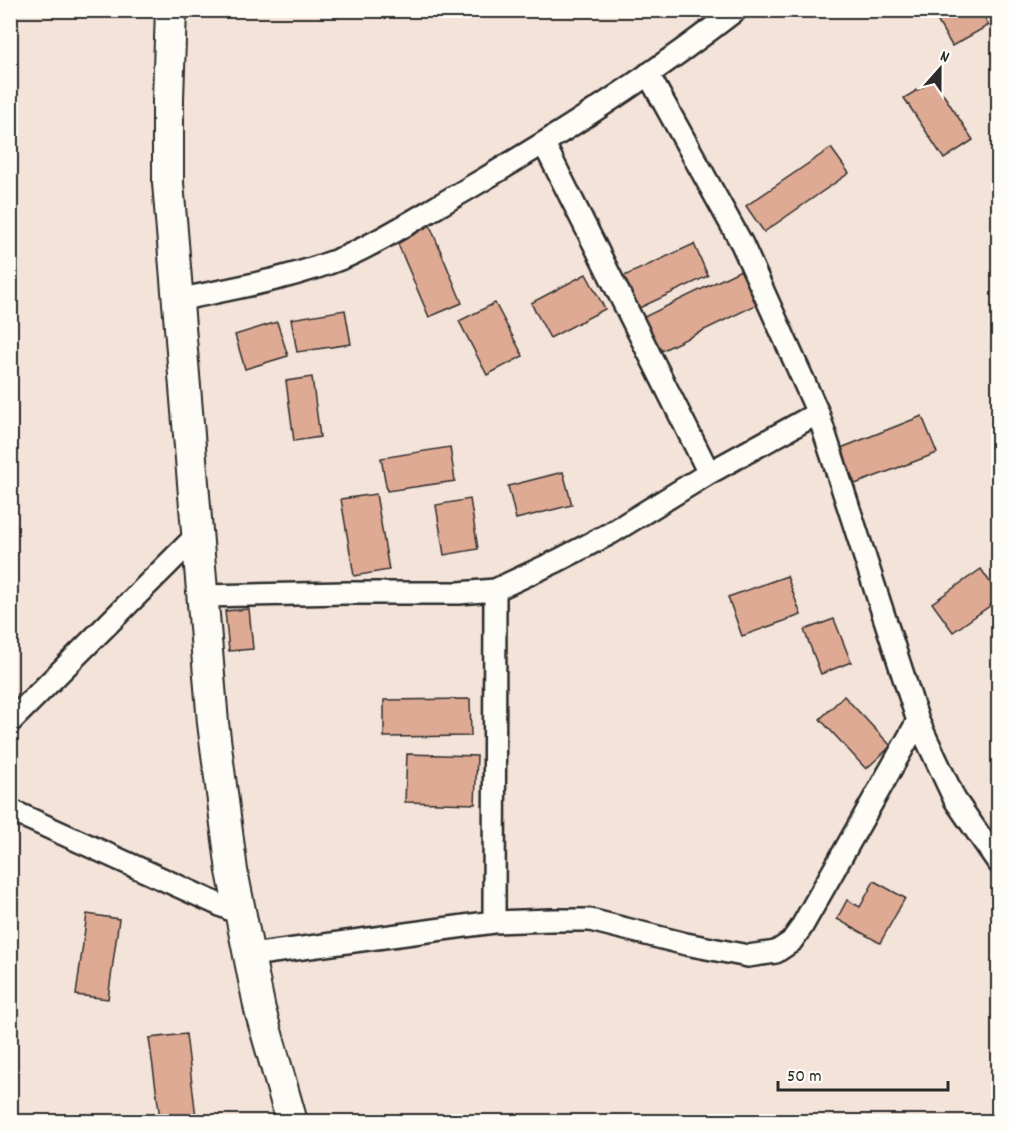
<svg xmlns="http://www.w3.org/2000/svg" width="1009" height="1132" viewBox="0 0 1009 1132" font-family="Dekko,sans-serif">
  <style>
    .building { fill: #dfaa93; stroke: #2b2b2b; stroke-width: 1.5 }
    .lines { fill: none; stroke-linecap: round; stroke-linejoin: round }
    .street-casing { stroke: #2b2b2b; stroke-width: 26 }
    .secondary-casing { stroke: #2b2b2b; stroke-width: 34 }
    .street { stroke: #fdfcf7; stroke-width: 21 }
    .secondary { stroke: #fdfcf7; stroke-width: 30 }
  </style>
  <rect width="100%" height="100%" fill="#f4e3d9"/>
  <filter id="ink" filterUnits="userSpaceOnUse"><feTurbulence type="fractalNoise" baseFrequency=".0167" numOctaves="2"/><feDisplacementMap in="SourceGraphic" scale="12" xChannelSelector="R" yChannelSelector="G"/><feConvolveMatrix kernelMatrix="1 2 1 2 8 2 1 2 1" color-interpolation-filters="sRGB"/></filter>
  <g filter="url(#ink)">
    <!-- building -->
    <path class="building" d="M 931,10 L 980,10 L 989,25 L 952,46 Z
      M 934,80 L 973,140 L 944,159 L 904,98 Z
      M 831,148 L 849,173 L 764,232 L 746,206 Z
      M 429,223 L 462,303 L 429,317 L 395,237 Z
      M 694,244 L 708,276 L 637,309 L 622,277 Z
      M 741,270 L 758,304 L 659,352 L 642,318 Z
      M 586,274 L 605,309 L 550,338 L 531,303 Z
      M 495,303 L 523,356 L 487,375 L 459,321 Z
      M 345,310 L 351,344 L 297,352 L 291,319 Z
      M 277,322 L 288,356 L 245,369 L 235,335 Z
      M 312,377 L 320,437 L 294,441 L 286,381 Z
      M 922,416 L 937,453 L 855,484 L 841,448 Z
      M 450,447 L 455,481 L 387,491 L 381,458 Z
      M 563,472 L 572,505 L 516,519 L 508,486 Z
      M 376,494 L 389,570 L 354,576 L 341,499 Z
      M 470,499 L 478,549 L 444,555 L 436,505 Z
      M 981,569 L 998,594 L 998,600 L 953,632 L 932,603 Z
      M 787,576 L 801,615 L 742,636 L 728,597 Z
      M 249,609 L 253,649 L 229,651 L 225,611 Z
      M 834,619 L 851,662 L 821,674 L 804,630 Z
      M 844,696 L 891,746 L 866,769 L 820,719 Z
      M 470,699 L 471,736 L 384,737 L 384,700 Z
      M 407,754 L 477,756 L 475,804 L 405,802 Z
      M 874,881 L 905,898 L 880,943 L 837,919 L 847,900 L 860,907 Z
      M 87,914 L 119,919 L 108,999 L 76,995 Z
      M 186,1034 L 196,1117 L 202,1116 L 203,1122 L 151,1122 L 151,1119 L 160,1118 L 149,1038 Z"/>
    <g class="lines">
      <!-- street casing -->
      <g class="street-casing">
        <path id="street" d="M 648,74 L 742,244 L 818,413 L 918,721 L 955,800 L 998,862
          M 544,144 L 709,473
          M 178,300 C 234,288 291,279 345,257 C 386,239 425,213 464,191 C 558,136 650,77 736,10
          M 203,596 L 346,593 L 459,593 L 495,590 L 557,561 L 611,533 L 709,473 L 818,413
          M 10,722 L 198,534
          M 10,810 L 242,915
          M 494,922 L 495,590
          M 251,955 L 494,922 L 552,920 L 590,920 L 686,944 L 748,956 L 776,952 L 791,942 L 801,928 L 918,721"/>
      </g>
      <!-- secondary casing -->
      <g class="secondary-casing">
        <path id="secondary" d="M 171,10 L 168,98 L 168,183 L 213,723 L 232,871 L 260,1010 L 292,1122"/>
      </g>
      <!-- street -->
      <use href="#street" class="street"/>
      <!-- secondary -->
      <use href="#secondary" class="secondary"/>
    </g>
  </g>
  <!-- margin -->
  <rect width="1009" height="1132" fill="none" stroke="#fdfcf7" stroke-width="36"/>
  <rect x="18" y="18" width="973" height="1096" fill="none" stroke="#2b2b2b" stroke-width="2" filter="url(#ink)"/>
  <!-- north arrow -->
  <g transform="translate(940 69) rotate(21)" stroke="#fdfcf7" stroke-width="4.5" paint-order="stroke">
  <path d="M0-4.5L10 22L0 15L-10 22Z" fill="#2b2b2b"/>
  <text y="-9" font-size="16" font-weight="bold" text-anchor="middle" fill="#2b2b2b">N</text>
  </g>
  <!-- scale -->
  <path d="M778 1081v9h170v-9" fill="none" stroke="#2b2b2b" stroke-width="3"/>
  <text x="787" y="1081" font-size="18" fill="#2b2b2b" stroke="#fdfcf7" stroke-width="4.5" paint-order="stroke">50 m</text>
</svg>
